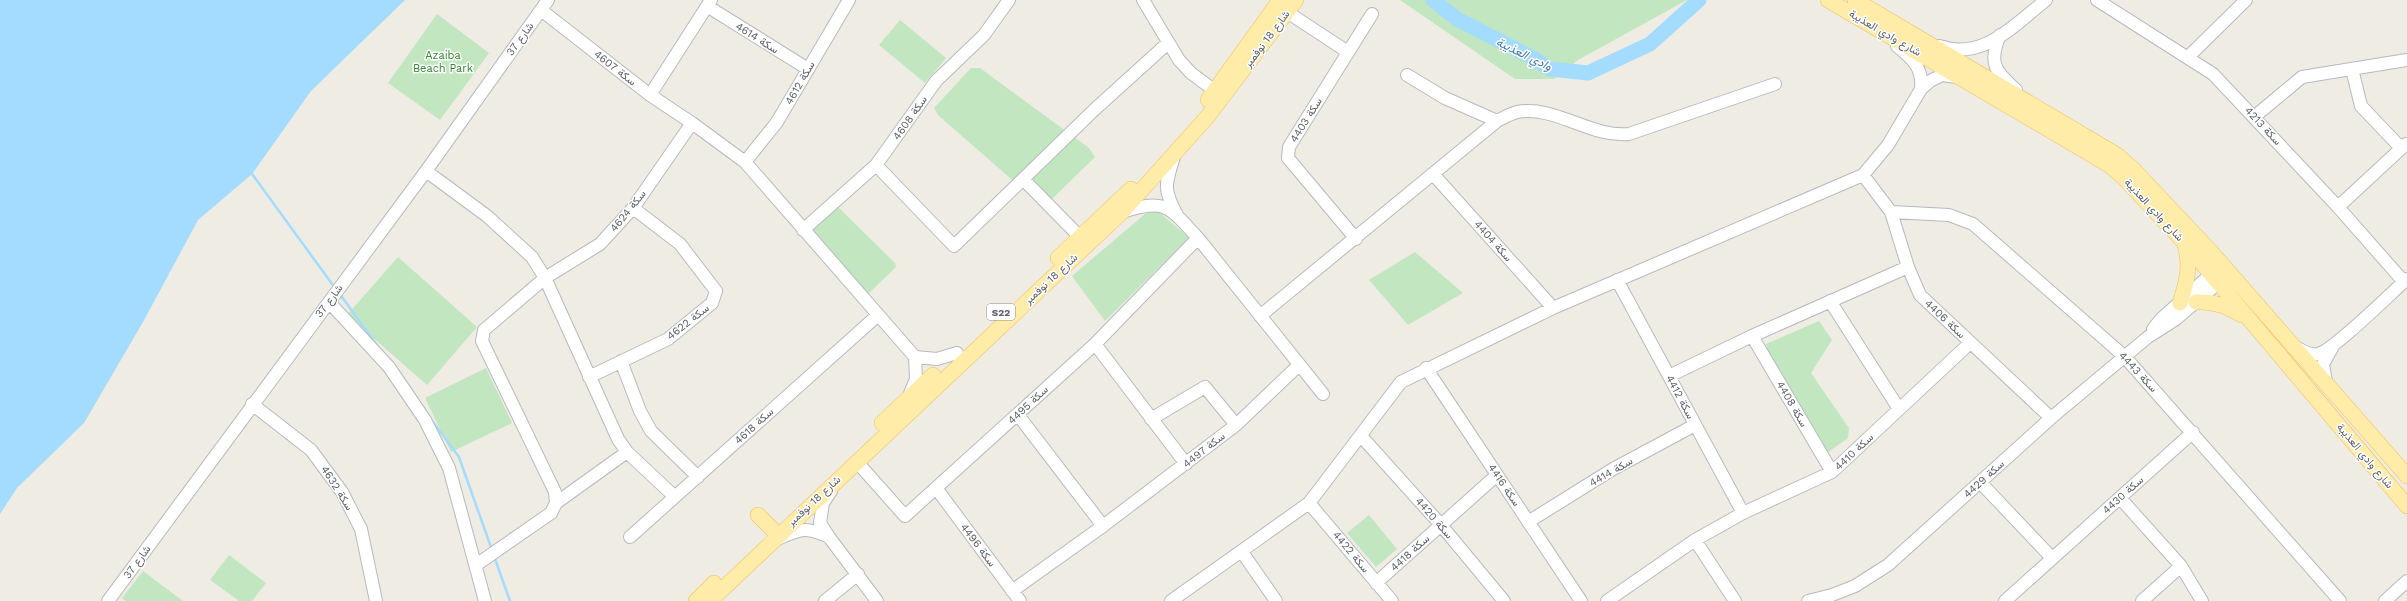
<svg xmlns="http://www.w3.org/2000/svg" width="2407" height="601" viewBox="0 0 2407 601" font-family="'Work Sans',Vazirmatn,sans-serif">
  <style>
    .green { fill: #c2e6c0 }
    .water { fill: #a3dcff }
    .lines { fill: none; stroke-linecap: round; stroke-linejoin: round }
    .stream { stroke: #a3dcff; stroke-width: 2.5 }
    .river { stroke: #a3dcff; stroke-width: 15 }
    .minor-casing { stroke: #b6babe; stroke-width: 14 }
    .major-casing { stroke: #f3bf59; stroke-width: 16 }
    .minor { stroke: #fff; stroke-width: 12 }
    .major { stroke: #ffeca8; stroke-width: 15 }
    .labels { text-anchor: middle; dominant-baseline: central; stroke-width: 3; stroke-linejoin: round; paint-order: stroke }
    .shield { fill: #fff; stroke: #8d9093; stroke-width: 1 }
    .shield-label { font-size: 10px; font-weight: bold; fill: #5c6065 }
    .street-label { font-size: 11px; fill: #5c6065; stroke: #fff }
    .park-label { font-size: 11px; fill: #348433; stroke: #fff }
    .water-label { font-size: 12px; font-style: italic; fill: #3c78aa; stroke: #fff }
  </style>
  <rect width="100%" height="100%" fill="#efece4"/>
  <!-- green -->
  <path class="green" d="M 1400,0 L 1687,0 L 1578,60 L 1554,79 L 1515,79 Z
    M 437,14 L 489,53 L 440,120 L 388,83 Z
    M 900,20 L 946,58 L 925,83 L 879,45 Z
    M 971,68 L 980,68 L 1089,148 L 1095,157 L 1048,203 L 1041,205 L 939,116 L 934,108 Z
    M 838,207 L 895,263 L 896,267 L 868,294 L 864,291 L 813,234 L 814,227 Z
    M 1158,211 L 1189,238 L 1105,321 L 1072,276 L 1145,214 Z
    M 1415,252 L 1463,293 L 1408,325 L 1369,280 Z
    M 398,257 L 477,327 L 427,385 L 347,315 Z
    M 1819,321 L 1832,340 L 1811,373 L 1849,428 L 1848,438 L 1827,453 L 1768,352 L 1766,344 Z
    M 486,368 L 512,423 L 451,452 L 425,398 Z
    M 1369,515 L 1397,549 L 1376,567 L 1347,533 Z
    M 229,555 L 266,583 L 252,601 L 239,601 L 210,580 Z
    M 143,571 L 183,601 L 126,601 L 122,598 Z"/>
  <!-- water -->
  <path class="water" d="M 0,0 L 405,0 L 311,91 L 252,174 L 198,220 L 143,322 L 84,423 L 17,488 L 0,514 Z"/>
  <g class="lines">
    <!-- stream -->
    <path class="stream" d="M 252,174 L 335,288
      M 339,293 L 379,348
      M 430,418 L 459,457 L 492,550
      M 494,556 L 510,601"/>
    <!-- river -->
    <path class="river" d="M 1433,0 L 1457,19 L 1535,59 L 1550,69 L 1588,73 L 1650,44 L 1699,0"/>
    <!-- minor casing -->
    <g class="minor-casing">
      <path id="minor" d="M 1143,0 L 1179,60 L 1191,73 L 1215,91
        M 2097,0 L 2213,74 L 2338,207 L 2404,282
        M 707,6 L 808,69
        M 541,10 L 650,95 L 692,123 L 745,162 L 915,357 L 916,379 L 909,396
        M 1287,12 L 1348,52
        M 2000,35 C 1988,63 1995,71 2016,90
        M 1897,46 C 1913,59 1923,68 1921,89
        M 1939,46 C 1983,61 2013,26 2046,0
        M 2188,57 L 2246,0
        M 2352,69 L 2361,106 L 2401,148
        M 1407,75 L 1445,98 L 1497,121
        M 650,95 L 711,0
        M 2254,117 L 2302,77 L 2407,60
        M 1174,157 C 1165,185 1163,189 1177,215
        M 745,162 L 777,122 L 849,0
        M 876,165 L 954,246 L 1094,110 L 1168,43
        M 426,171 L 487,216 L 532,257 L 545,278 L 618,439 L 627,452 L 675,497
        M 1433,174 L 1553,308
        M 1863,175 L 1891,212 L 1908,267 L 1920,295 L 2051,418
        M 1024,180 L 1080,237
        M 2338,207 L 2406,144
        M 1122,212 C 1166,198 1168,206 1198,238 L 1323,394
        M 1891,212 L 1949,215 L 1973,224 L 2124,356 L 2340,601
        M 803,230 L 876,165 L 936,81 L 984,35 L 1009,0
        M 1356,239 L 1288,158 L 1289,147 L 1372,14
        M 1617,280 L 1743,513
        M 1830,301 L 1899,409
        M 329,302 L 389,367 L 425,420 L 449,468 L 485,601
        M 1260,316 L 1497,121 C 1503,118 1510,114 1517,112 C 1555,105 1591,138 1629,134 L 1775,84
        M 2153,329 L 2161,319 L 2217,269
        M 1752,336 L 1832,472
        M 1095,344 L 1186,464
        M 2296,347 C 2303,351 2310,356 2318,354 C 2334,350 2392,292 2407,279
        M 915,357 L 937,359 L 957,353
        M 621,361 L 640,411 L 651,431 L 698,477
        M 1426,368 L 1581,601
        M 1669,376 L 1752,336 L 1908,267
        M 589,377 L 668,339 L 712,303 L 716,291 L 680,244 L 633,208
        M 2326,382 L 2323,364 L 2332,348
        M 252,404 L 311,450 L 342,492 L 361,529 L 376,601
        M 1018,415 L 1103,526
        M 1151,419 L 1205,387 L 1236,425
        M 1361,436 L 1441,525 L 1504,601
        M 857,462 L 905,516 L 1095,344 L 1198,238
        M 1980,482 L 2052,558
        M 936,488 L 1020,601
        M 2120,498 L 2181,566 L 2202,601
        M 556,503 L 627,452
        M 1309,503 L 1392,601
        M 1528,522 L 1613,469 L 1695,425
        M 630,537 L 878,315
        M 829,537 L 877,601
        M 780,538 C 802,528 807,527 829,537 L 820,523 L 823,503 L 831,491
        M 1695,540 L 1735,601
        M 1242,552 L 1276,601
        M 476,565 L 551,513 L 556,503 L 555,492 L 482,341 L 484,330 L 545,278 L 600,244 L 633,208 L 692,123
        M 1376,583 L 1497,475
        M 1012,591 L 1103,526 L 1236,425 L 1299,365
        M 108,601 L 426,171 L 548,0
        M 825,601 L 858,574
        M 1171,601 L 1309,503 L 1401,382 L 1553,308 L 1863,175 L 1888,145 L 1921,89 L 1930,81 L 1942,75 L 1957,77
        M 1607,601 L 1695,540 L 1743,513 L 1832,472 L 1970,343
        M 1808,601 L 1832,595 L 1855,586 L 1888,565 L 2051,418 L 2148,337 L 2176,319 L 2224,278
        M 2005,601 L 2193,432
        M 2142,601 L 2181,566
        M 2385,601 L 2407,581"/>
    </g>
    <!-- major casing -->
    <g class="major-casing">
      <path id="major" d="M 1828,0 L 2109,165 L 2125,179 L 2184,242 L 2407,506
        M 1855,0 L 2117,155 L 2133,169 L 2213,254 L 2407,476
        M 1208,100 L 1280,0
        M 1058,258 L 1131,189
        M 2196,302 C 2214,301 2226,306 2242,315
        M 2180,303 C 2187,282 2191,266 2185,245
        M 882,423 L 933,375
        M 758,515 L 772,529
        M 696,601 L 714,583
        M 710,601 L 1122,212 L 1208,116 L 1296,0"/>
    </g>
    <!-- minor -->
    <use href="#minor" class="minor"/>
    <!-- major -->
    <use href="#major" class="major"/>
  </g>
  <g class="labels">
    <!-- shield labels -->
    <rect class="shield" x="987" y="304" width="28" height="16" rx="3"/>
    <g class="shield-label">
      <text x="1001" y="312">S22</text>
    </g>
    <!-- street labels -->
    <g class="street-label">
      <text transform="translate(1885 33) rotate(30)">شارع وادي العذيبة</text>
      <text transform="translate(757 38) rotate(32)">سكة 4614</text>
      <text transform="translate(520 39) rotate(-54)">شارع 37</text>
      <text transform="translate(1267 39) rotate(-53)">شارع 18 نوفمبر</text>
      <text transform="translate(615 68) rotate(38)">سكة 4607</text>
      <text transform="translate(800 83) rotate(-60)">سكة 4612</text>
      <text transform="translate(910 118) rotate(-55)">سكة 4608</text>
      <text transform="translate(1306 120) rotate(-58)">سكة 4403</text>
      <text transform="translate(2263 126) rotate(47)">سكة 4213</text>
      <text transform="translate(2154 210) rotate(47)">شارع وادي العذيبة</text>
      <text transform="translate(628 211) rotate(-51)">سكة 4624</text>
      <text transform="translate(1493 241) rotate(48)">سكة 4404</text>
      <text transform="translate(1051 279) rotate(-43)">شارع 18 نوفمبر</text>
      <text transform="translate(329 301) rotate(-53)">شارع 37</text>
      <text transform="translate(1945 319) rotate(43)">سكة 4406</text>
      <text transform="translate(688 322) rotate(-38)">سكة 4622</text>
      <text transform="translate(2138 372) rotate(47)">سكة 4443</text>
      <text transform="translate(1680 397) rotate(62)">سكة 4412</text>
      <text transform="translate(1792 404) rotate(60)">سكة 4408</text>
      <text transform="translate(1028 405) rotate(-43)">سكة 4495</text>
      <text transform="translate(754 426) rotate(-42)">سكة 4618</text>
      <text transform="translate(1204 450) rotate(-38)">سكة 4497</text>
      <text transform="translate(1854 452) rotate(-43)">سكة 4410</text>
      <text transform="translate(2365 456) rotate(50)">شارع وادي العذيبة</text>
      <text transform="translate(1611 472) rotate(-30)">سكة 4414</text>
      <text transform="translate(1984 479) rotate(-42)">سكة 4429</text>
      <text transform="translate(1504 485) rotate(56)">سكة 4416</text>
      <text transform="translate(337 488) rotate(58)">سكة 4632</text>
      <text transform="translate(2123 495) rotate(-42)">سكة 4430</text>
      <text transform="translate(814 501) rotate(-43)">شارع 18 نوفمبر</text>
      <text transform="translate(1434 518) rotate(49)">سكة 4420</text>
      <text transform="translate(978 545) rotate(53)">سكة 4496</text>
      <text transform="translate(1351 552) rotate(50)">سكة 4422</text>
      <text transform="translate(1410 553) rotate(-42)">سكة 4418</text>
      <text transform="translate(137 562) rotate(-54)">شارع 37</text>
    </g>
    <!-- park labels -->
    <g class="park-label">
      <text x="443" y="55">Azaiba<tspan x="443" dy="13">Beach Park</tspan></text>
    </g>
    <!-- water labels -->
    <g class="water-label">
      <text transform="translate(1524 54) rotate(26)">وادي العذيبة</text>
    </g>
  </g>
</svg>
